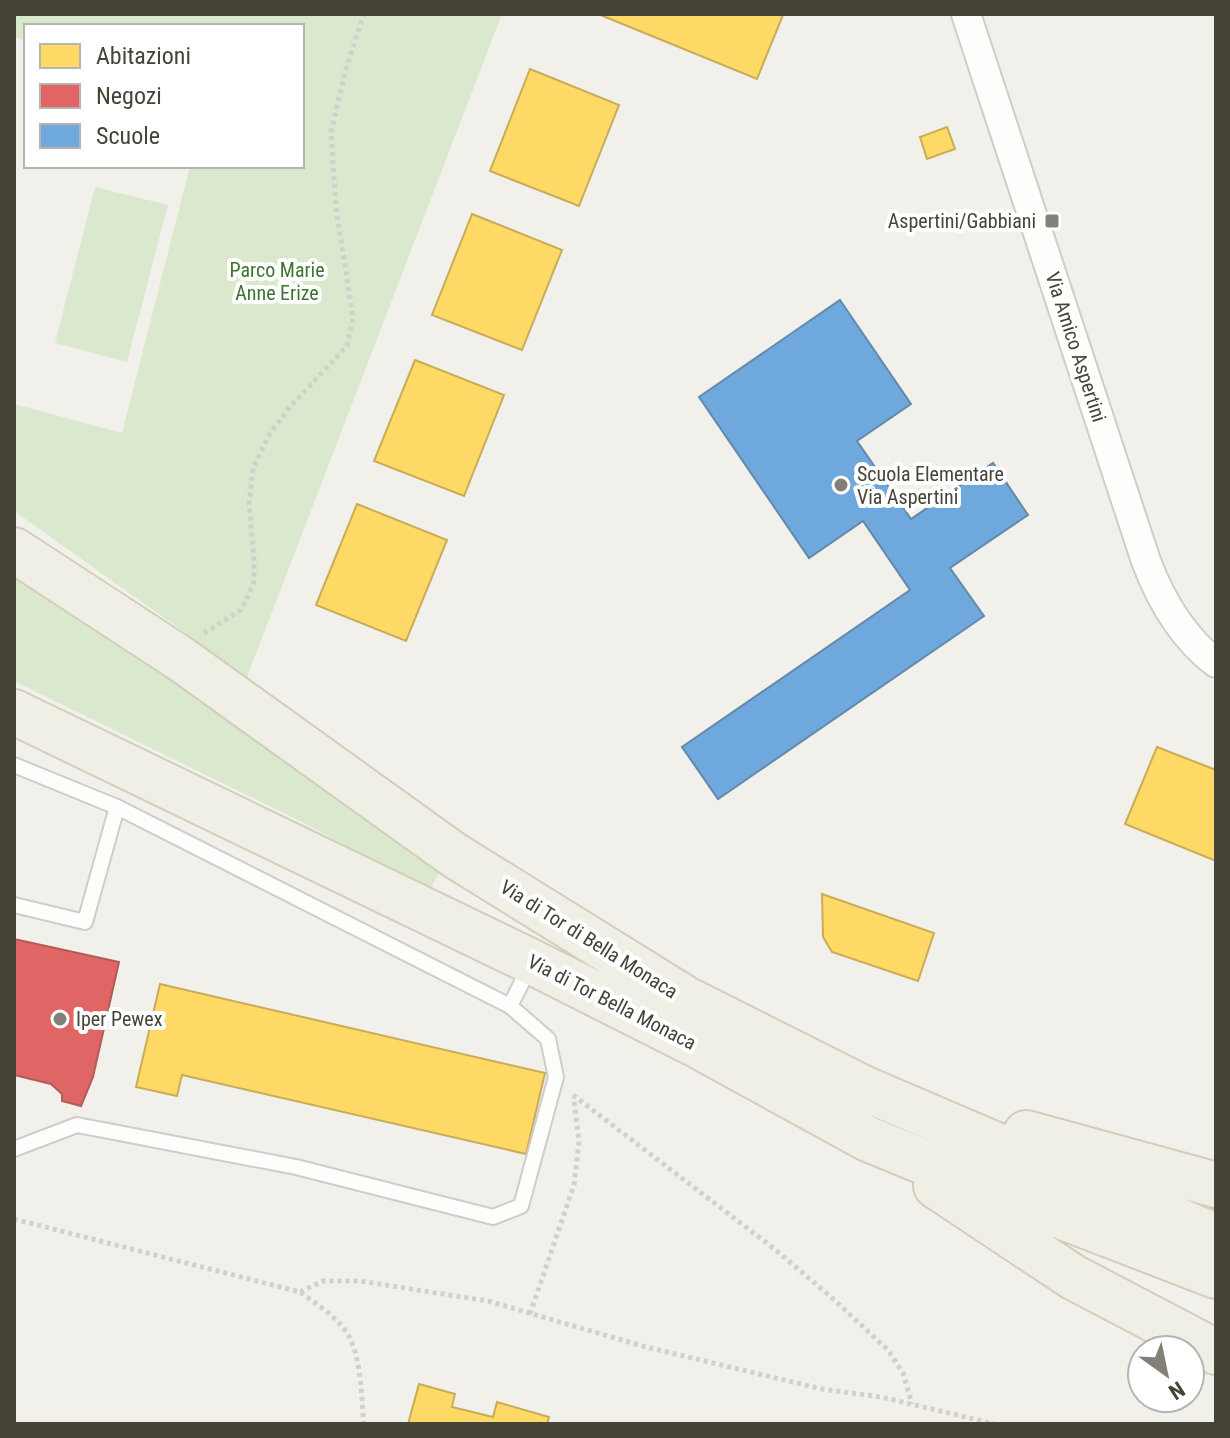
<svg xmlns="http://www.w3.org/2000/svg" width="1230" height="1438" viewBox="0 0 1230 1438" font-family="'Roboto Condensed',sans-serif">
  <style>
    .green { fill: #dae9cd }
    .homes { fill: #ffd966; stroke: #c8ac58; stroke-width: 2 }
    .shops { fill: #e06666; stroke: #b25c58; stroke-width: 2 }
    .schools { fill: #6fa8dc; stroke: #638aab; stroke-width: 2 }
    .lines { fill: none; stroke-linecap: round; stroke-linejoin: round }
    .service-casing { stroke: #cecdc9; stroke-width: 18 }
    .minor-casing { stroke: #cecdc9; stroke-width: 32 }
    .primary-casing { stroke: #d2ceba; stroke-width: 48 }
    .path { stroke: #d1d0ca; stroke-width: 5; stroke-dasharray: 4 4; stroke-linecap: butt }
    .service { stroke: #fdfdfc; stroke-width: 14 }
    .minor { stroke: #fdfdfc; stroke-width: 28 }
    .primary { stroke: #f0efe5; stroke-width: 44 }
    .poi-dot { fill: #828077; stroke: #fff; stroke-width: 3 }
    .labels { text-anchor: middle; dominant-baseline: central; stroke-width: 8; stroke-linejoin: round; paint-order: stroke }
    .poi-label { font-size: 20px; fill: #464338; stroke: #fff; text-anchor: start }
    .park-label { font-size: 20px; fill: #3e7330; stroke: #fff }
    .street-label { font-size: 20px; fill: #464338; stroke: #fff }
  </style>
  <rect width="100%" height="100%" fill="#f1f0eb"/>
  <!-- green -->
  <path class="green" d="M 14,14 L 502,14 L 247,677 L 14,511 L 14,404 L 122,433 L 190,166 L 302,166 L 302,26 L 26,26 L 26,40 L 14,37 Z
    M 95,187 L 168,205 L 127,362 L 55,343 Z
    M 14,577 L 186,685 L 440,871 L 429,891 L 304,823 L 14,681 Z"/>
  <!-- homes -->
  <path class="homes" d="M 598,14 L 780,14 L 783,15 L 757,79 Z
    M 530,69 L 619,105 L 579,206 L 490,171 Z
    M 947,127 L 955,149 L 927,159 L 920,137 Z
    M 472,214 L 562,250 L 522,350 L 432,315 Z
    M 415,360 L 504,395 L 464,496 L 374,461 Z
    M 357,504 L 447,540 L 406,641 L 316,605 Z
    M 1157,747 L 1216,770 L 1216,861 L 1125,824 Z
    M 822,894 L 934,933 L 918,981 L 832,952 L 823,937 Z
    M 160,984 L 545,1073 L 526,1154 L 182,1075 L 177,1096 L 136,1087 Z
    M 419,1384 L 455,1394 L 452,1407 L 493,1417 L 497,1402 L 549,1417 L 547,1424 L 408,1424 Z"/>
  <!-- shops -->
  <path class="shops" d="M 14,939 L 119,962 L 93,1077 L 81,1106 L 62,1101 L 62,1094 L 51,1084 L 14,1075 Z"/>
  <!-- schools -->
  <path class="schools" d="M 840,300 L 911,404 L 857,441 L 911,519 L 993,463 L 1028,515 L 950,568 L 984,616 L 718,799 L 682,747 L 910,590 L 863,521 L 809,558 L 699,397 Z"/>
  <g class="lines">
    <!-- service casing -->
    <g class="service-casing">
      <path id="service" d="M 14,765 L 117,807 L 510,1006 L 530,966
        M 14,905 L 85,922 L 117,807
        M 14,1149 L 77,1125 L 296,1167 L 493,1217 L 521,1206 L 556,1077 L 548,1039 L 510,1006"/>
    </g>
    <!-- minor casing -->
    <g class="minor-casing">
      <path id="minor" d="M 966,14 L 1146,561 C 1161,601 1182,637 1216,663"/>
    </g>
    <!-- primary casing -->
    <g class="primary-casing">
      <path id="primary" d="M 14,550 L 181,659 L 454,855 L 686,999 L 863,1088 L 1031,1160 L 1216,1236
        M 14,712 L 532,962 L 695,1044 L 868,1139 L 995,1191 L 1216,1276
        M 1026,1133 L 1216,1185
        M 936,1186 L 1073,1277 L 1216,1352"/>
    </g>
    <!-- path -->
    <path class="path" d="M 204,633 L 241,610 L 254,582 L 254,559 L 249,504 L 253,468 L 269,435 L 288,409 L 347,346 L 353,318 L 336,208 L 331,132 L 346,68 L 364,14
      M 573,1095 L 772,1247 L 830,1296 L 888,1350 L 903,1373 L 912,1404
      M 14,1219 L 300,1292 C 317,1305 343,1320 351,1341 C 362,1366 361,1397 364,1424
      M 300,1292 L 323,1281 L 360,1281 L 488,1301 L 646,1347 L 822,1389 L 881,1397 L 995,1424
      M 530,1314 L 574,1185 L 579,1142 L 574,1100"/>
    <!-- service -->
    <use href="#service" class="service"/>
    <!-- minor -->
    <use href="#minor" class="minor"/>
    <!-- primary -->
    <use href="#primary" class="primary"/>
  </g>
  <!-- markers -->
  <g class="poi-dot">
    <rect x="1044" y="213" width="16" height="16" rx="4"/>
    <circle cx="841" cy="485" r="8"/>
    <circle cx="60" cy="1019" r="8"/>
  </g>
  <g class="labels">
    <!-- poi labels -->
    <g class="poi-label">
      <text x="1036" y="221" text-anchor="end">Aspertini/Gabbiani</text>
      <text x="857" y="474">Scuola Elementare<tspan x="857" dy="23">Via Aspertini</tspan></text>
      <text x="76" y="1019">Iper Pewex</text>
    </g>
    <!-- park labels -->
    <g class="park-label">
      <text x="277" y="270">Parco Marie<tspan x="277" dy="23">Anne Erize</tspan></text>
    </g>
    <!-- street labels -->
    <g class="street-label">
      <text transform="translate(1076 347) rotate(72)">Via Amico Aspertini</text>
      <text transform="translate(589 939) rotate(32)">Via di Tor di Bella Monaca</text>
      <text transform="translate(612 1002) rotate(27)">Via di Tor Bella Monaca</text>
    </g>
  </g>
  <!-- border -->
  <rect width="1230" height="1438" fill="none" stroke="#464338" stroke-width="32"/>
  <!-- legend -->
  <rect x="24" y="24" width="280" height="144" fill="#ffffff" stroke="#b5b4af" stroke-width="2"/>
  <rect x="40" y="44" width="40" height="24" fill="#ffd966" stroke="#b5b4af" stroke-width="2"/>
  <text x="96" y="64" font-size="24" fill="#464338">Abitazioni</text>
  <rect x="40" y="84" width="40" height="24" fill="#e06666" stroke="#b5b4af" stroke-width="2"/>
  <text x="96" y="104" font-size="24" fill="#464338">Negozi</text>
  <rect x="40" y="124" width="40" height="24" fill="#6fa8dc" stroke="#b5b4af" stroke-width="2"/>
  <text x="96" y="144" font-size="24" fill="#464338">Scuole</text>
  <!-- north arrow -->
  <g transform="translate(1166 1374) rotate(147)"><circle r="38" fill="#ffffff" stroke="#b5b4af" stroke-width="2"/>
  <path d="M0-6L14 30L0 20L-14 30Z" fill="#828077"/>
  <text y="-12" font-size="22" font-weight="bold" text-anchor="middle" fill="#464338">N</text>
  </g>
</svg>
